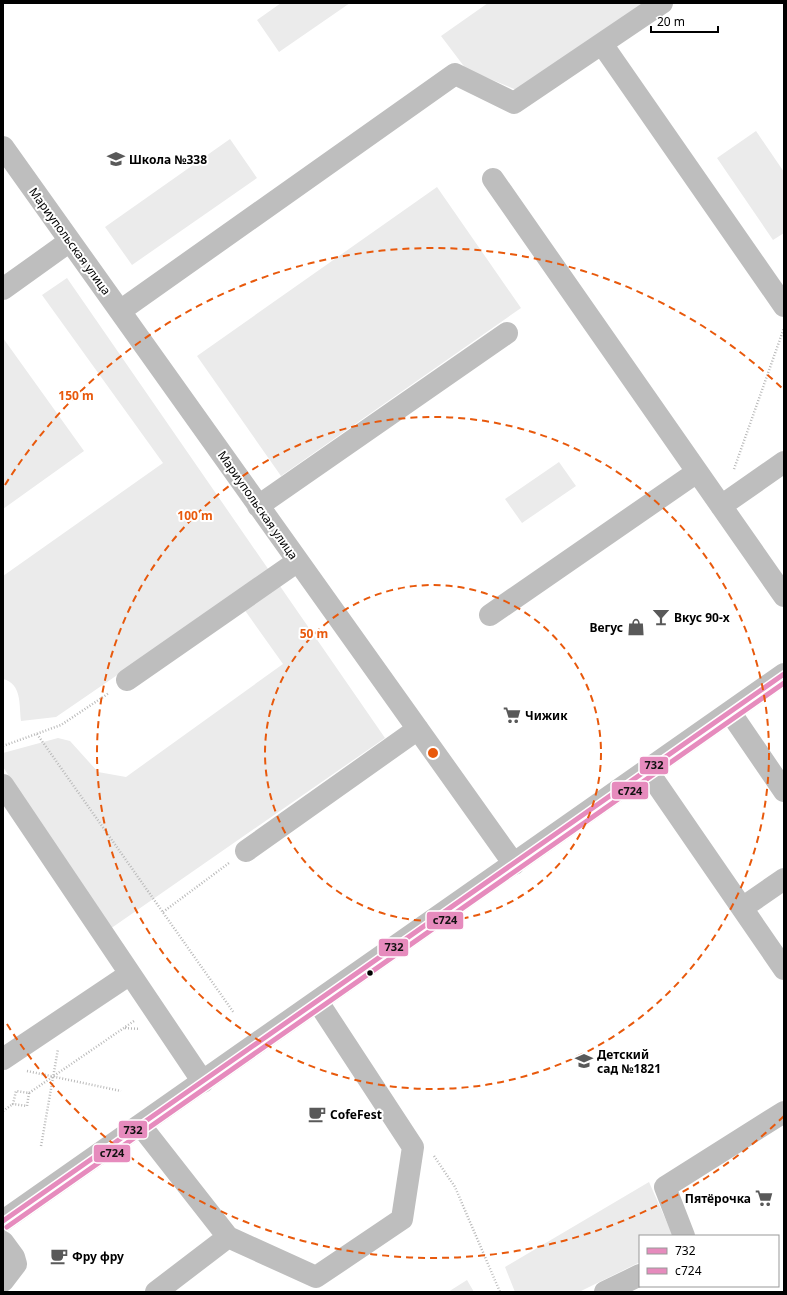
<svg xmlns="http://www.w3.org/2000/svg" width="787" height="1295" viewBox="0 0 787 1295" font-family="'Noto Sans',sans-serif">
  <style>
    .green { fill: #ebebeb }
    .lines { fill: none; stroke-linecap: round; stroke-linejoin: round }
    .path { stroke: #b9b9b9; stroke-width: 2.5; stroke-dasharray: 1 2; stroke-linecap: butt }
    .minor { stroke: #bebebe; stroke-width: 22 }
    .bus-1-casing { stroke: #fff; stroke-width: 8 }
    .bus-2-casing { stroke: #fff; stroke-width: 8 }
    .bus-1 { stroke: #e68bbd; stroke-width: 5 }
    .bus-2 { stroke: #e68bbd; stroke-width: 5 }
    .ring { fill: none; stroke: #e8590c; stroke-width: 2; stroke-dasharray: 7 5 }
    .bus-dot { fill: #000; stroke: #fff; stroke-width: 1.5 }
    .labels { text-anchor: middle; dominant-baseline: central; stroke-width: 4; stroke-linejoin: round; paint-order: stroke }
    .poi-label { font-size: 12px; font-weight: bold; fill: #000; stroke: #fff; text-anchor: start }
    .street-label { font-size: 12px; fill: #000; stroke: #fff }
    .centre { fill: #e8590c; stroke: #fff; stroke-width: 2 }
    .ring-label { font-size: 12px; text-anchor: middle; font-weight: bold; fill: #e8590c; stroke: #fff; stroke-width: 4; stroke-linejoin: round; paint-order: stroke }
    .line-badge { stroke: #fff; stroke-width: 1.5 }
    .pale-badge-label { font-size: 11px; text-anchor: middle; font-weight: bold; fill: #111 }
  </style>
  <rect width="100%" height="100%" fill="#fff"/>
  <!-- green -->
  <path class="green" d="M 281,3 L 350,3 L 279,52 L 257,20 Z
    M 488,3 L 647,3 L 519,91 L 466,69 L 441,36 Z
    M 756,131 L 784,172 L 784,233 L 773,240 L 717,158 Z
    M 230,139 L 257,178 L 132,265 L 105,227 Z
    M 437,187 L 521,308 L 281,476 L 197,356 Z
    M 67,278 L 385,738 L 110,929 L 3,767 L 3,753 L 58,738 L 70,741 L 98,772 L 126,777 L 283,664 L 234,595 L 56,717 L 21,721 C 19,704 22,684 3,679 L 3,576 L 163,463 L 42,295 Z
    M 3,338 L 84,451 L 3,509 Z
    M 559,462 L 576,486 L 522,523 L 505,499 Z
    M 649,1182 L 673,1236 L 640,1236 L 640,1262 L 579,1292 L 515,1292 L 505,1267 Z
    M 467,1280 L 474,1292 L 448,1292 Z"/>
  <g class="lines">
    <!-- path -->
    <path class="path" d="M 734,469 L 784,328
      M 37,734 L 234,1013
      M 3,746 L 61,725 L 109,693
      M 163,912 L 229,863
      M 125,1028 L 140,1029
      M 27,1071 L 121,1091
      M 29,1093 L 27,1106 L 13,1104 L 16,1091 L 29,1093 L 134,1021
      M 3,1111 L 13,1104
      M 41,1146 L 58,1049
      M 434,1156 L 455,1187 L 500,1292"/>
    <!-- minor -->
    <path class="minor" d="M 602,44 L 784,306
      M 3,147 L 514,864
      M 493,179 L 784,596
      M 3,289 L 70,241
      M 120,311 L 455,74 L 514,103 L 662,3
      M 258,506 L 507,333
      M 721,506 L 784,462
      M 490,615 L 697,472
      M 127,680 L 298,561
      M 730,712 L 784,791
      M 647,770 L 784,969
      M 3,785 L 203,1082
      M 246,851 L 418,729
      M 742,908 L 784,879
      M 3,1059 L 130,974
      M 141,1126 L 228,1237 L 156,1292
      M 3,1221 L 784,674
      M 684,1236 L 665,1187 L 784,1112
      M 228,1237 L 316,1277 L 402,1219 L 413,1147 L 318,1002
      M 3,1242 L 14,1257 L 16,1264 L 3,1281
      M 605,1292 L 640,1275"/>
    <!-- bus-1 casing -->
    <g class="bus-1-casing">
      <path id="bus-1" d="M 3,1221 L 784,674"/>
    </g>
    <!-- bus-2 casing -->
    <g class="bus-2-casing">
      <path id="bus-2" d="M 7,1227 L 784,683"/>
    </g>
    <!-- bus-1 -->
    <use href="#bus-1" class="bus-1"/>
    <!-- bus-2 -->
    <use href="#bus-2" class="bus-2"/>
  </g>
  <!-- distance rings -->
  <g class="ring">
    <circle cx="433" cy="753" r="168"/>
    <circle cx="433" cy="753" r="336"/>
    <path d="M784 1116A505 505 0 0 1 5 1021M5 485A505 505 0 0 1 784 390"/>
  </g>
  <!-- icons -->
  <defs>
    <g id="school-bare" transform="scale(1.38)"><path d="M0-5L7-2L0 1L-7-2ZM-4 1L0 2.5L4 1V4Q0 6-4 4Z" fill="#595959" stroke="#fff" stroke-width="2.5" paint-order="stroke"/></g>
    <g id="bar-bare" transform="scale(1.38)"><path d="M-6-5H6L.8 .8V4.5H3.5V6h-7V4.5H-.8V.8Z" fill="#595959" stroke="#fff" stroke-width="2.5" paint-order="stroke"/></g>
    <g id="shop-bare" transform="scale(1.38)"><path d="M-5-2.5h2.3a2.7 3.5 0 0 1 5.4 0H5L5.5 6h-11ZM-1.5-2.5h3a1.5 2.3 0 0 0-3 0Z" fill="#595959" stroke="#fff" stroke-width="2.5" paint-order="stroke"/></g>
    <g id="supermarket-bare" transform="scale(1.38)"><path d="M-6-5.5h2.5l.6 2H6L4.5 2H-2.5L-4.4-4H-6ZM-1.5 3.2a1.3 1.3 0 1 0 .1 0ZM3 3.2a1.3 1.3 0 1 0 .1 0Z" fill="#595959" stroke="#fff" stroke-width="2.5" paint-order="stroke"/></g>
    <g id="cafe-bare" transform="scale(1.38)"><path d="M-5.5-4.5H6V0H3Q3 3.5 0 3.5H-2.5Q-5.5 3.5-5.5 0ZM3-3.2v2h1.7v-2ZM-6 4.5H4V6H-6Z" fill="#595959" stroke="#fff" stroke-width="2.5" paint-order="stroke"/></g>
  </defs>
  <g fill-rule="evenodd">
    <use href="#school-bare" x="116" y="159"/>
    <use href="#bar-bare" x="661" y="617"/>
    <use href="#shop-bare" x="636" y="627"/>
    <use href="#supermarket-bare" x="512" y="715"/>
    <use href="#school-bare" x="584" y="1061"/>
    <use href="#cafe-bare" x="317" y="1114"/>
    <use href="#supermarket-bare" x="764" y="1198"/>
    <use href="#cafe-bare" x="59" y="1256"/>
  </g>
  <!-- markers -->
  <circle class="bus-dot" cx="370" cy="973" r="3.5"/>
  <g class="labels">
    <!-- poi labels -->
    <g class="poi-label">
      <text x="129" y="159">Школа №338</text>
      <text x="674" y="617">Вкус 90-х</text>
      <text x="623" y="627" text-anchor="end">Вегус</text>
      <text x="525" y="715">Чижик</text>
      <text x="597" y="1054">Детский<tspan x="597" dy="14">сад №1821</tspan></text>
      <text x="330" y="1114">CofeFest</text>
      <text x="751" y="1198" text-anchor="end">Пятёрочка</text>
      <text x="72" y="1256">Фру фру</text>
    </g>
    <!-- street labels -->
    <g class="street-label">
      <text transform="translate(70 241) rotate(54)">Мариупольская улица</text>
      <text transform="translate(258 505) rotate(55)">Мариупольская улица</text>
    </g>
  </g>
  <circle cx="433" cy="753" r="6" class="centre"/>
  <g class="ring-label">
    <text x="76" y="400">150 m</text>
    <text x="195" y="520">100 m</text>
    <text x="314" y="638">50 m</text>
  </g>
  <g class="line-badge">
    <rect x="639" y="756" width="30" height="19" rx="4" fill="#e68bbd"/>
    <rect x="611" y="781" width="38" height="19" rx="4" fill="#e68bbd"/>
    <rect x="426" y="911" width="38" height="19" rx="4" fill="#e68bbd"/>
    <rect x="378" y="938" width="31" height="19" rx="4" fill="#e68bbd"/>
    <rect x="118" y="1120" width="30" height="19" rx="4" fill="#e68bbd"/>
    <rect x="93" y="1144" width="38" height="19" rx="4" fill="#e68bbd"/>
  </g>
  <g class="pale-badge-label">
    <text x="654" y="769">732</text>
    <text x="630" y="795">с724</text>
    <text x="445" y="924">с724</text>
    <text x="394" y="951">732</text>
    <text x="133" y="1134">732</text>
    <text x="112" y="1157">с724</text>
  </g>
  <!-- border -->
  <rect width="787" height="1295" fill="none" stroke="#000000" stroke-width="8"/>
  <!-- legend -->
  <rect x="639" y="1235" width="140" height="52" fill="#ffffff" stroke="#999999"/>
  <rect x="647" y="1248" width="20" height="6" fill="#e68bbd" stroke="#999999"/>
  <text x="675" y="1255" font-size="12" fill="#000000">732</text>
  <rect x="647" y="1268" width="20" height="6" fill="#e68bbd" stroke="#999999"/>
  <text x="675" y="1275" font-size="12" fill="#000000">с724</text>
  <!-- scale -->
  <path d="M651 26v6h67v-6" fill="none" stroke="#000000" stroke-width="2"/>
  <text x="657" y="26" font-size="12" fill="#000000" stroke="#ffffff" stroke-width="3" paint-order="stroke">20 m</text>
</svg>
